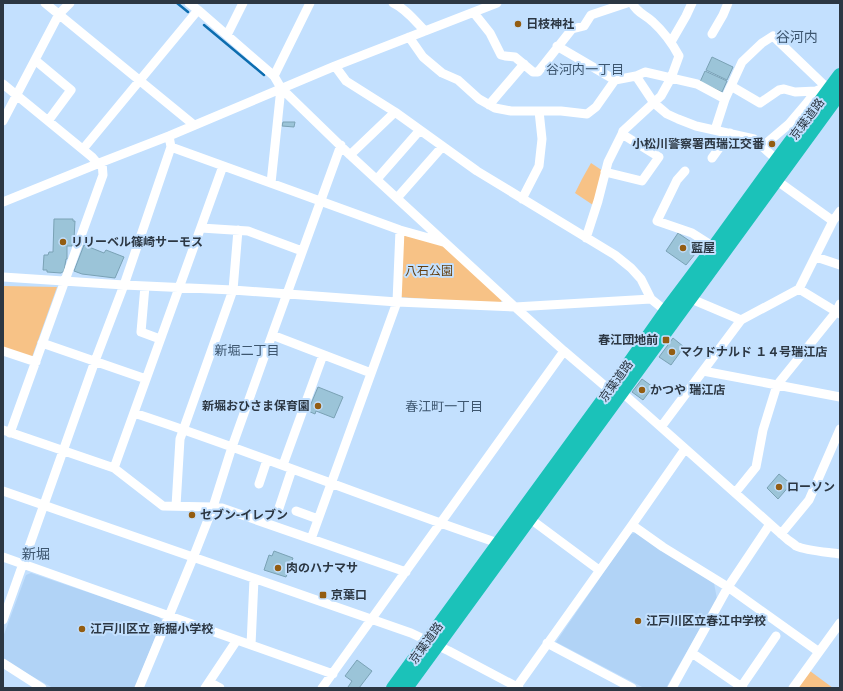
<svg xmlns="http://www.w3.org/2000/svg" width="843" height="691" viewBox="0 0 843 691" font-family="Arial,'Noto Sans JP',sans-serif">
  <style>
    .built { fill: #b1d3f6 }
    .green { fill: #f7c286 }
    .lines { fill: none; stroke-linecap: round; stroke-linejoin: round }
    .stream { stroke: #0d6daf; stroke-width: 2.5 }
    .building { fill: #9bc4d8; stroke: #7aa2b5 }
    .minor { stroke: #fff; stroke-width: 9 }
    .highway { stroke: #1bc2b9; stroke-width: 14 }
    .poi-dot { fill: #935d12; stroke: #c3e0fe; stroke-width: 1.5 }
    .labels { text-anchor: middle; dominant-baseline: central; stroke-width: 4; stroke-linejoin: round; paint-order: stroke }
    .poi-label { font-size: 12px; font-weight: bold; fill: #2c3743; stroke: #c3e0fe; text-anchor: start }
    .street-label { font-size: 12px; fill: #2c3743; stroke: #c3e0fe }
    .park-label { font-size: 12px; fill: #633f10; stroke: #c3e0fe }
    .neighbourhood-label { font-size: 13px; fill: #3d566f; stroke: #c3e0fe }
    .quarter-label { font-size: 14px; fill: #3d566f; stroke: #c3e0fe }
  </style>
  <rect width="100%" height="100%" fill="#c3e0fe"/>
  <!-- built -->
  <path class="built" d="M 636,533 L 714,583 L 717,599 L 666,688 L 644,688 L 556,642 L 630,534 Z
    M 31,573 L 158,616 L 162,620 L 135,688 L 53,688 L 3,660 L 3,637 L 26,575 Z"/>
  <!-- green -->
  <path class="green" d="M 591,163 L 603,171 L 593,205 L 575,193 L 582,179 Z
    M 403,235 L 443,245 L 502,300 L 500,304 L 400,297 Z
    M 3,286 L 57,287 L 32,357 L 3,348 Z
    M 810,671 L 833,688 L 798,688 Z"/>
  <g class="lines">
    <!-- stream -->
    <path class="stream" d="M 177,3 L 188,12
      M 204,25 L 264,75"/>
  </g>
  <!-- building -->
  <path class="building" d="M 518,21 L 521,23 L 519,27 L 515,24 Z
    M 712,57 L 733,67 L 727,80 L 706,70 Z
    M 705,71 L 727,81 L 722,92 L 700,82 Z
    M 283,122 L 295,122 L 294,127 L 282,126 Z
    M 54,219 L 73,219 L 73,221 L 75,221 L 74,239 L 73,239 L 72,246 L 67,246 L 67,259 L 66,259 L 64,271 L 61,273 L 47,272 L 47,270 L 43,270 L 44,255 L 48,255 L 49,252 L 53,252 Z
    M 678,233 L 700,248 L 686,265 L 666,251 Z
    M 84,245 L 104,253 L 106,250 L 124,257 L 115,278 L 82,274 L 74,271 Z
    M 673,338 L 684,347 L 671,365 L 659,357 Z
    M 642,379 L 653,387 L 643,400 L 632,392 Z
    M 318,387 L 343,397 L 334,418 L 316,411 L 315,414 L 308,411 Z
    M 779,474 L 791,484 L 778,499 L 767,488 Z
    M 274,551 L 293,558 L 286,577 L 264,570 L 269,555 L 272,556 Z
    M 357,660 L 372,671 L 359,688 L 349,688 L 348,687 L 352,681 L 345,676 Z"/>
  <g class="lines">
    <!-- minor -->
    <path class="minor" d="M 45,3 L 194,125
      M 189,3 L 198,10 L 274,76 L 281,88 L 350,155 L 515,307 L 564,351 L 605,386 L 626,396 L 788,540 C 791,542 794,544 796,546 C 807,551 827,552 840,554
      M 393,3 C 406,9 415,21 425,31
      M 474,13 L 490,33 L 501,55 L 505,56 L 515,57 L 533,72 L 538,72 L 572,29 L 584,26 L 591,15 L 627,3
      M 712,34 L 723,15 L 728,3
      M 227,35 L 243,3
      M 409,37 L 423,57 L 442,73 L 458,80 L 479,99 L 495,108 L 511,111 L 561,111 L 587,114 L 596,107 L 615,80
      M 671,42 L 686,16 L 692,3
      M 557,46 L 615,80 L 636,76 L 654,103 L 667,114 L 678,119 L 696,126 L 754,139 L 777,160
      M 35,60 L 71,90 L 48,121
      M 335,66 L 346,81 L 395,112 L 477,171 L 615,255 L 631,268 L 641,279 L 651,299
      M 274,76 L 310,3
      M 636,76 L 645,72 L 697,84 L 725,99
      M 3,84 L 92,157 L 98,164
      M 731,86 L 742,62 L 762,43 L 773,36 L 823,84 L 830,89
      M 489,105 L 524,64
      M 3,121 L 59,14 L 70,3
      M 715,130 L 725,99 L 731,86 L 760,103 L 779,90 L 784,89 L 795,92 L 816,91 L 821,89 L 829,91
      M 171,147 L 400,230 L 443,242
      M 762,147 L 789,124 L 806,104 L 816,91
      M 83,149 L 198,10
      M 350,155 L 395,112
      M 712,158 L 730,133
      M 685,171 L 677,180 L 657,221 L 692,233 L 714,247
      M 605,172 L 642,181 L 659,157 L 622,134
      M 377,179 L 420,130
      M 776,180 L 833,221
      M 271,183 L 281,88
      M 397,198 L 442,147
      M 522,199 L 539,166 L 542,139 L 539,111
      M 3,202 L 102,162 L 169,136 L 335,66 L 497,3
      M 201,228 L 248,231 L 302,251
      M 586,238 L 598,201 L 608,162 L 622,134 L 623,131 L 661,96 L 671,78 L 679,56 C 672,43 664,32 653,22 C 645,14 638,14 632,3
      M 816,257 L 840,265
      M 3,277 L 124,285 L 233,290 L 397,302 L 515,307 L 651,299 L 666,311
      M 145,286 L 141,332 L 160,339
      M 799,289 L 833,221 L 840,211
      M 689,298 L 741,320
      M 272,335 L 371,373
      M 42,343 L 146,379
      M 3,351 L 36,362
      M 703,371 L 777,385 L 840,397
      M 134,413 C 256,453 376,502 498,543
      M 661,427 L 741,320 L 799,289 L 840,314
      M 3,430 L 114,468 L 163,506 L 213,507 L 222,508 L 406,572
      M 10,433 L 103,175 L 102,162
      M 283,465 L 323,355
      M 114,468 L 223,166
      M 259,484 L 267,460
      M 3,491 L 411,633 L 449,651 L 519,688
      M 735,493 L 756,467 L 763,430 L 777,385 L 836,312 L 840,304
      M 176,506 L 180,439 L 233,290 L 238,230
      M 279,508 L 292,469
      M 296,511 L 318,519
      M 529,518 L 599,570
      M 632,525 L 663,547 L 728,587 L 819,652
      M 781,534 L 809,500 L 840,429
      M 311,539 L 397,302 L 400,230
      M 3,557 L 333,674
      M 3,620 L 95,361 L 124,285 L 171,147 L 169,136
      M 547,643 L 632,688
      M 251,645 L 254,579
      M 692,653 L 743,688
      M 3,663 L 42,688
      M 209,682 L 220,688
      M 741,687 L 776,636
      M 139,688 L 169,616 L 193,558 L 213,507 L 232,447 L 272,335 L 341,145
      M 205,688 L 237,640
      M 322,688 L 564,351
      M 516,688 L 632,525 L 685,449
      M 672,688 L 728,587 L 770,524
      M 793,688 L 840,623"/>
    <!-- highway -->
    <path class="highway" d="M 393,688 L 611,389 L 666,311 L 714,247 L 777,160 L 840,75
      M 406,688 L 839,94"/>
  </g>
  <!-- markers -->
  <g class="poi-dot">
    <circle cx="518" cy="24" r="4"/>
    <circle cx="772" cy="144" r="4"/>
    <circle cx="63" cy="242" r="4"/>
    <circle cx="683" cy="248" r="4"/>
    <rect x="662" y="336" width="8" height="8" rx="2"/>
    <circle cx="672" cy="352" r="4"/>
    <circle cx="642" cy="390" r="4"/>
    <circle cx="318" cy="406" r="4"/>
    <circle cx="779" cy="487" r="4"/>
    <circle cx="192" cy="515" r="4"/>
    <circle cx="278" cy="568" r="4"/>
    <rect x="319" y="591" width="8" height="8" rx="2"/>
    <circle cx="638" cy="621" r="4"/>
    <circle cx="82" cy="629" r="4"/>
  </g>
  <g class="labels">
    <!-- poi labels -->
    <g class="poi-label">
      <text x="526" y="24">日枝神社</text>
      <text x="764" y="144" text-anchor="end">小松川警察署西瑞江交番</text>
      <text x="71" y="242">リリーベル篠崎サーモス</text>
      <text x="691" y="248">藍屋</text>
      <text x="658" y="340" text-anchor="end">春江団地前</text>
      <text x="680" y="352">マクドナルド １４号瑞江店</text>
      <text x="650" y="390">かつや 瑞江店</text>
      <text x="310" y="406" text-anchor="end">新堀おひさま保育園</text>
      <text x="787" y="487">ローソン</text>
      <text x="200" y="515">セブン-イレブン</text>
      <text x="286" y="568">肉のハナマサ</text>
      <text x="331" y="595">京葉口</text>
      <text x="646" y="621">江戸川区立春江中学校</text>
      <text x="90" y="629">江戸川区立 新掘小学校</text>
    </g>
    <!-- street labels -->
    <g class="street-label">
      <text transform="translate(807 119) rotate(-53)">京葉道路</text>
      <text transform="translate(616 381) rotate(-54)">京葉道路</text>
      <text transform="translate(426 643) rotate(-54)">京葉道路</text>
    </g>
    <!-- park labels -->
    <g class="park-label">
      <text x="429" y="271">八石公園</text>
    </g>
    <!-- neighbourhood labels -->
    <g class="neighbourhood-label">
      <text x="585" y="69">谷河内一丁目</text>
      <text x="247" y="350">新堀二丁目</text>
      <text x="444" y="406">春江町一丁目</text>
    </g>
    <!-- quarter labels -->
    <g class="quarter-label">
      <text x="797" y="37">谷河内</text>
      <text x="36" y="554">新堀</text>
    </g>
  </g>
  <!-- border -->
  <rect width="843" height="691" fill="none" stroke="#2c3743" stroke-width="8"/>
</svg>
